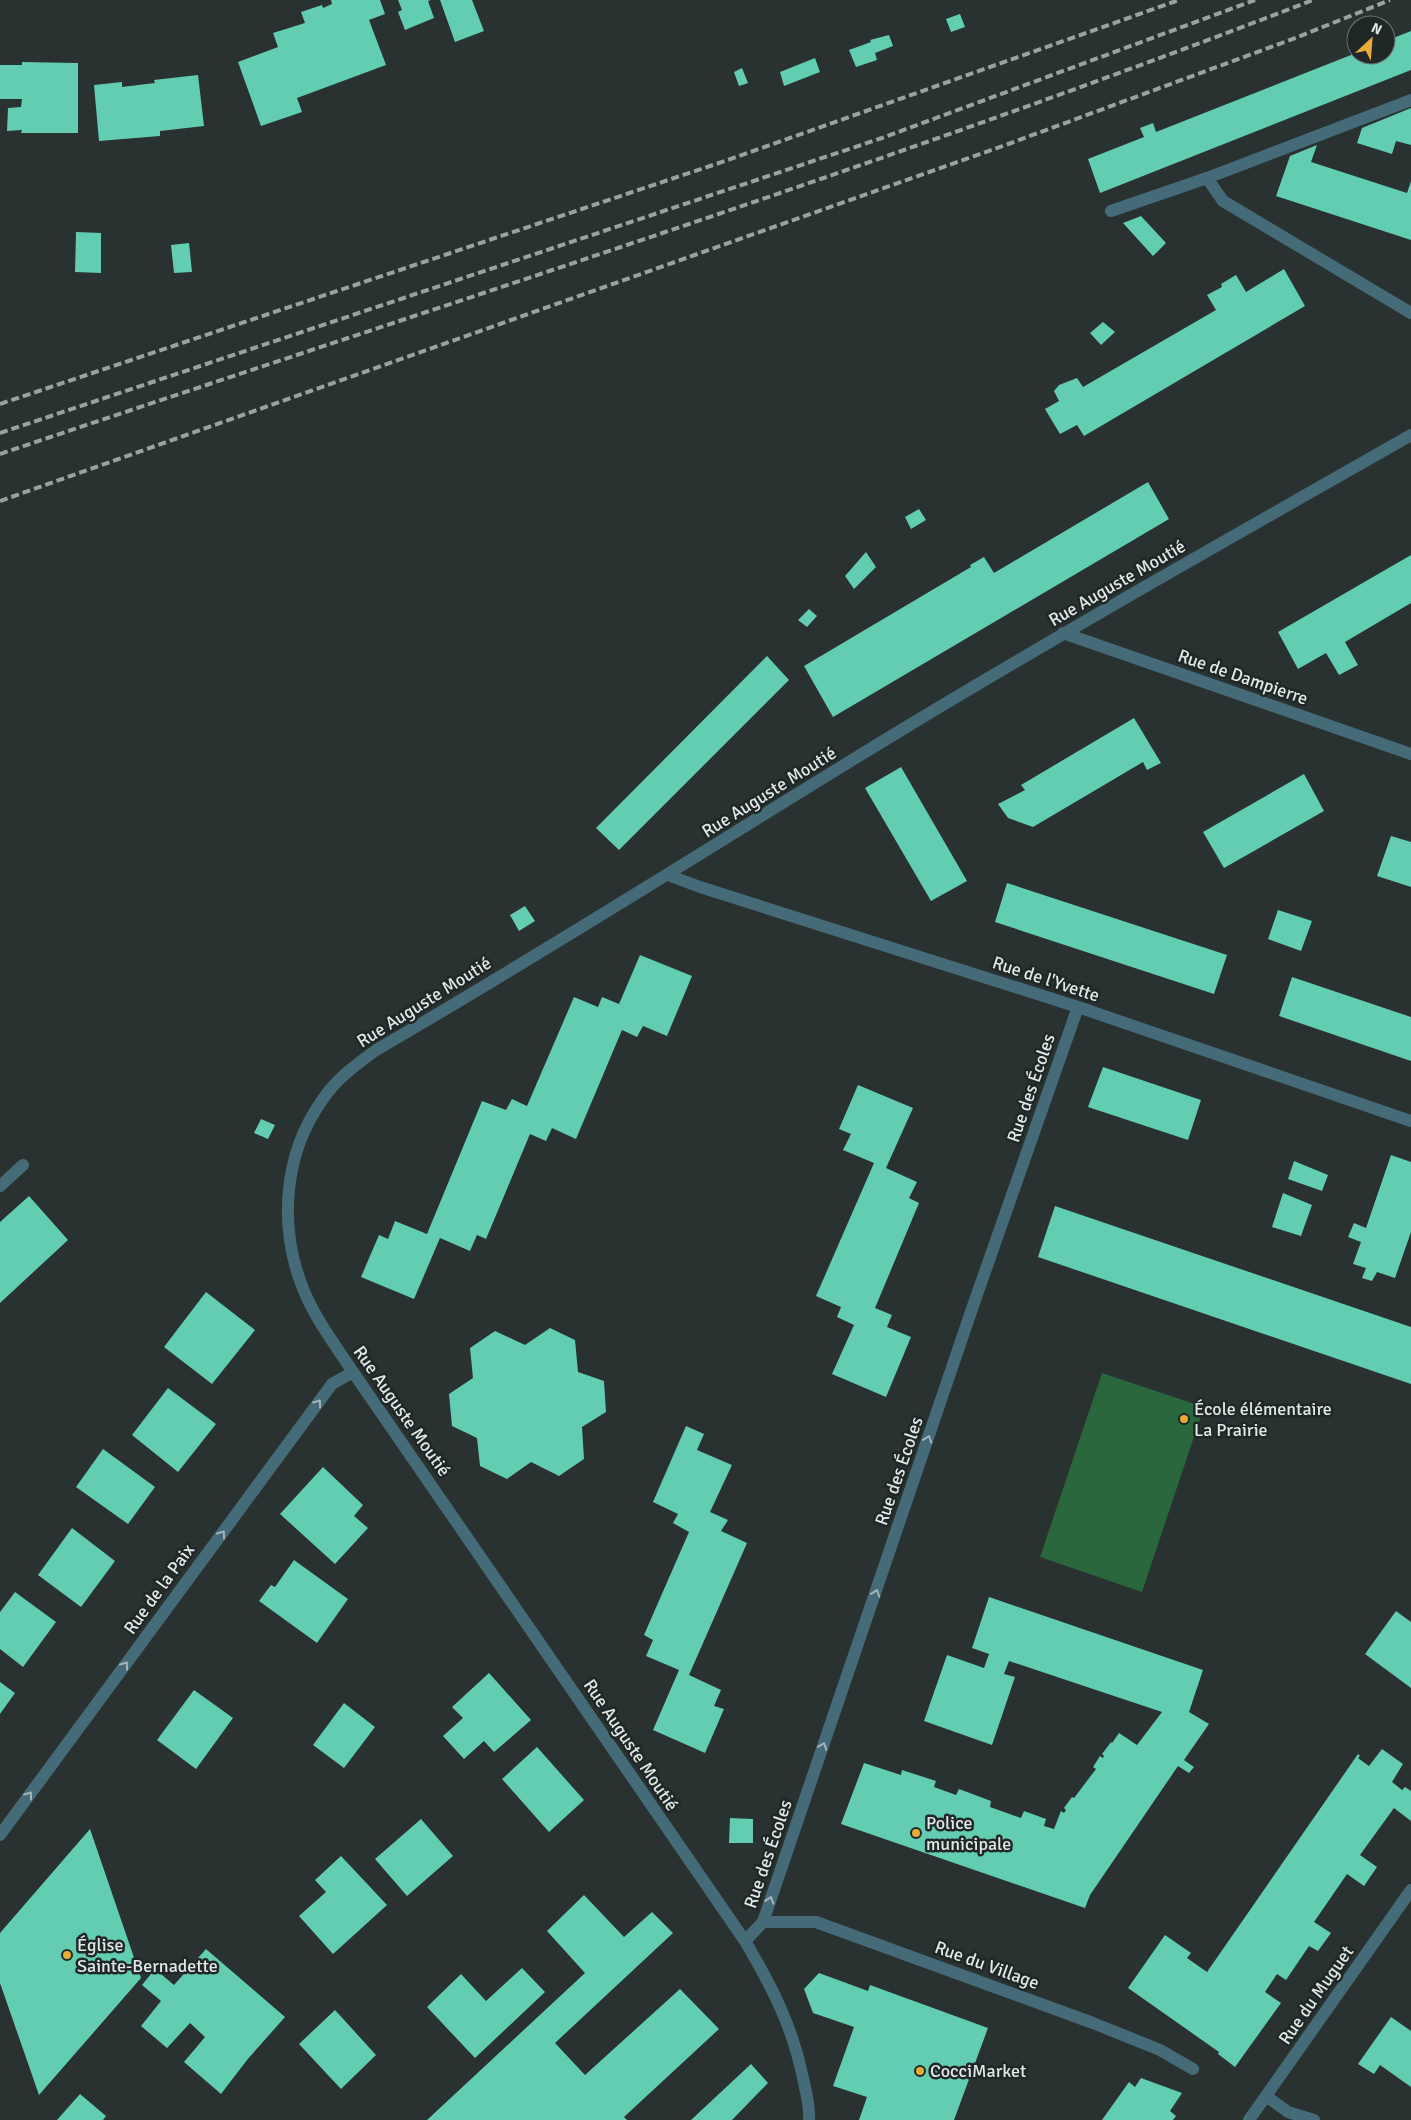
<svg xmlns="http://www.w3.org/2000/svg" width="1411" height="2120" viewBox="0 0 1411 2120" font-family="Signika,sans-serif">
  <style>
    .green { fill: #2a673c }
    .building { fill: #63cdb2 }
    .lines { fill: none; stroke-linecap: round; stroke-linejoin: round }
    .lane { stroke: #456b79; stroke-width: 12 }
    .street { stroke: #456b79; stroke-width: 12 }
    .rail { stroke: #9ba1a1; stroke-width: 4; stroke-dasharray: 8 4; stroke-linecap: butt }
    .oneway { stroke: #a3b5bb }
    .poi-dot { fill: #e8ab37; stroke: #1f2727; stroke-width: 2 }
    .labels { text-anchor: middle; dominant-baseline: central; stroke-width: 5; stroke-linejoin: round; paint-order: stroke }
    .street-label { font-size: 18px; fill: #e2e7e7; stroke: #1f2727 }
    .poi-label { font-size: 18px; fill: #e2e7e7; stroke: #1f2727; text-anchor: start }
  </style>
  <rect width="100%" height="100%" fill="#293131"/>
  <!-- green -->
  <path class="green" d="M 1102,1373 L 1204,1407 L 1142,1592 L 1040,1557 Z"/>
  <!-- building -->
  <path class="building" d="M 331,0 L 380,0 L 385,14 L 369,20 L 386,65 L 297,98 L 302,112 L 261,126 L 238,62 L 278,47 L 273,33 L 305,23 L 301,12 L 322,5 L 323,8 L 332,4 Z
    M 398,0 L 431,0 L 428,1 L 434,18 L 405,30 L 398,12 L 402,10 Z
    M 440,0 L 472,0 L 484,31 L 455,42 Z
    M 960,14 L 965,27 L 951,32 L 946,19 Z
    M 1411,31 L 1411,70 L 1100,193 L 1088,159 L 1144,137 L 1140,128 L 1153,123 L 1156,132 L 1356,53 L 1356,55 L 1386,55 L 1386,41 Z
    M 889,35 L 893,46 L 875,53 L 877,60 L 856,67 L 849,50 L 871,42 L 870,40 Z
    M 815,58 L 820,72 L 784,86 L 780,72 Z
    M 22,62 L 78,63 L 78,133 L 21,133 L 22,130 L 7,131 L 8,108 L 21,107 L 22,99 L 0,99 L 0,65 L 22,65 Z
    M 742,68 L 748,83 L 739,86 L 734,72 Z
    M 198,75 L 204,126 L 160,131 L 160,136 L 99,141 L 94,85 L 122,82 L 122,87 L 155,83 L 154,80 Z
    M 1411,108 L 1411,145 L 1396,141 L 1392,154 L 1357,143 L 1362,128 Z
    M 1317,145 L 1311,162 L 1407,193 L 1411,181 L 1411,240 L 1276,196 L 1290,156 Z
    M 1141,216 L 1166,243 L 1153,256 L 1123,223 Z
    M 76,232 L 101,233 L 101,273 L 75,272 Z
    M 189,243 L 192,272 L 174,273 L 171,245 Z
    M 1284,269 L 1305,306 L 1084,436 L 1077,425 L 1060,434 L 1045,409 L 1059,401 L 1054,391 L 1059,385 L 1077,378 L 1083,387 L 1216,310 L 1207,295 L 1222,287 L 1221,284 L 1236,275 L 1246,292 Z
    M 1103,322 L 1115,332 L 1101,345 L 1090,333 Z
    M 1148,482 L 1169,519 L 833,717 L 804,666 L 971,567 L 970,565 L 984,557 L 994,573 Z
    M 919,509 L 926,520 L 911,529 L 905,517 Z
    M 866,552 L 876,567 L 854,589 L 845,576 Z
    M 1411,555 L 1411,603 L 1345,642 L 1358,665 L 1339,675 L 1326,653 L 1298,669 L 1278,632 Z
    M 809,609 L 817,616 L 807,627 L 798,620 Z
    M 767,656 L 789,680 L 619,850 L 596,828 Z
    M 1134,718 L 1161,763 L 1147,770 L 1143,762 L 1033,827 L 1008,818 L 998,804 L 1025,790 L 1021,785 Z
    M 901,767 L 967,881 L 931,901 L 865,788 Z
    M 1304,774 L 1324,811 L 1224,868 L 1203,832 Z
    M 1391,836 L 1411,842 L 1411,887 L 1377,876 Z
    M 1007,883 L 1227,955 L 1214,994 L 995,922 Z
    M 525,906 L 535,921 L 519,931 L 510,915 Z
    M 1278,910 L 1312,921 L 1301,951 L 1268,939 Z
    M 640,955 L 692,976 L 667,1036 L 643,1026 L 637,1037 L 622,1030 L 576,1139 L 552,1128 L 546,1141 L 530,1134 L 486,1239 L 477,1235 L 470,1251 L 440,1238 L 414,1299 L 361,1277 L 379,1235 L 388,1239 L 395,1221 L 427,1234 L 482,1101 L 506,1110 L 512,1099 L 527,1106 L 574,997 L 598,1007 L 602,997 L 619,1004 Z
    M 1292,977 L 1411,1017 L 1411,1061 L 1279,1016 Z
    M 1103,1067 L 1201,1100 L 1188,1140 L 1088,1107 Z
    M 858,1085 L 913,1108 L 886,1168 L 917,1182 L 909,1198 L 919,1203 L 875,1308 L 892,1315 L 887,1327 L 911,1337 L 886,1397 L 832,1374 L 854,1325 L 837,1317 L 841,1307 L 816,1296 L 874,1163 L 843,1150 L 851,1134 L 839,1129 Z
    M 261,1119 L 275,1125 L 268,1139 L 254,1133 Z
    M 1391,1155 L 1411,1162 L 1411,1232 L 1395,1278 L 1377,1272 L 1372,1281 L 1362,1278 L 1366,1268 L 1353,1264 L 1361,1242 L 1348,1237 L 1354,1223 L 1366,1228 Z
    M 1294,1161 L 1328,1175 L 1322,1191 L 1288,1179 Z
    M 1283,1193 L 1312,1205 L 1301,1236 L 1272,1227 Z
    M 29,1196 L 68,1240 L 0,1303 L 0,1222 Z
    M 1055,1206 L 1411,1327 L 1411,1384 L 1038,1257 Z
    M 206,1292 L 255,1330 L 212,1384 L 164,1347 Z
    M 550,1328 L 575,1340 L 578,1372 L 604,1381 L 606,1412 L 582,1427 L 584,1459 L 559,1476 L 531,1462 L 507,1479 L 480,1466 L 477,1438 L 452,1426 L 449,1394 L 473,1378 L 470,1348 L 495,1331 L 525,1345 Z
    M 168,1388 L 216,1424 L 178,1472 L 132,1435 Z
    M 686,1426 L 704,1434 L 697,1450 L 732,1465 L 710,1512 L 728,1520 L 721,1531 L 747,1543 L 689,1675 L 721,1690 L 714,1706 L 724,1709 L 705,1753 L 653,1730 L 679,1670 L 646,1656 L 653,1640 L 644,1635 L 689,1532 L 673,1523 L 678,1514 L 653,1502 Z
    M 103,1449 L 155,1487 L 128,1524 L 76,1487 Z
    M 323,1467 L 363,1505 L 354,1516 L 368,1528 L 335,1564 L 280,1514 Z
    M 72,1528 L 115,1561 L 81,1607 L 38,1575 Z
    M 294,1560 L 348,1599 L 317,1643 L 259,1601 L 271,1585 L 275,1587 Z
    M 15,1592 L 56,1622 L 23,1667 L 0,1649 L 0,1612 Z
    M 989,1597 L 1203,1670 L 1189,1712 L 1209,1724 L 1184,1760 L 1194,1767 L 1189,1773 L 1178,1766 L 1090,1895 L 1085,1908 L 841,1824 L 864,1763 L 901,1775 L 902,1770 L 936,1781 L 934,1787 L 956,1795 L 959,1789 L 991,1801 L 990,1807 L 1021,1818 L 1024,1811 L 1046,1819 L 1044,1826 L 1054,1829 L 1061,1811 L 1064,1813 L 1066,1810 L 1064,1808 L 1072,1797 L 1074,1798 L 1096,1769 L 1093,1767 L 1100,1756 L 1103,1758 L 1104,1756 L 1102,1754 L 1111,1742 L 1112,1743 L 1119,1733 L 1137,1745 L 1162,1712 L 1009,1661 L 1004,1674 L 1015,1677 L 992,1745 L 924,1721 L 947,1655 L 984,1668 L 989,1654 L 972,1648 Z
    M 1396,1611 L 1411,1622 L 1411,1688 L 1365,1654 Z
    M 489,1673 L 531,1720 L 494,1752 L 484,1741 L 464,1759 L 443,1736 L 463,1718 L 452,1707 Z
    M 0,1682 L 15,1693 L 0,1714 Z
    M 194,1690 L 233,1718 L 196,1769 L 157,1740 Z
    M 344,1703 L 375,1727 L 344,1768 L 313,1745 Z
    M 537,1747 L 584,1800 L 549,1832 L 502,1779 Z
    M 1382,1749 L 1403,1764 L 1392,1782 L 1402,1790 L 1405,1787 L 1411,1791 L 1411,1821 L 1394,1808 L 1360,1855 L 1377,1867 L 1364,1886 L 1347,1874 L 1314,1922 L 1331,1933 L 1318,1951 L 1309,1946 L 1286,1980 L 1277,1974 L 1265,1992 L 1281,2003 L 1235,2067 L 1218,2054 L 1219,2052 L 1128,1988 L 1165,1935 L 1191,1953 L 1187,1958 L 1207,1972 L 1358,1754 L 1360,1756 L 1358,1758 L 1369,1766 Z
    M 730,1818 L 753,1819 L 753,1843 L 729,1843 Z
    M 421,1819 L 453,1856 L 407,1896 L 375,1859 Z
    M 90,1829 L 141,1978 L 39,2095 L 0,1983 L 0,1933 Z
    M 341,1856 L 387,1905 L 333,1954 L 299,1916 L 326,1892 L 315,1880 Z
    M 584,1895 L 624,1937 L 652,1912 L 673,1933 L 555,2043 L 585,2075 L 680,1989 L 719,2029 L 624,2117 L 627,2120 L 427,2120 L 585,1973 L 547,1931 Z
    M 206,1949 L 285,2017 L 247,2060 L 221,2094 L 184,2062 L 205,2037 L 190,2023 L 167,2048 L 141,2026 L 161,2001 L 142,1985 L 155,1969 L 174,1985 Z
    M 522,1968 L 545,1992 L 475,2058 L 427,2007 L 461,1974 L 486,2001 Z
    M 819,1973 L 868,1991 L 870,1985 L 988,2028 L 954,2120 L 859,2120 L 867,2097 L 833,2086 L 854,2027 L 813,2013 L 804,1989 Z
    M 335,2010 L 376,2055 L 341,2089 L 299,2044 Z
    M 1391,2017 L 1411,2031 L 1411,2087 L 1380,2065 L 1374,2074 L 1358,2064 Z
    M 751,2064 L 768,2083 L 732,2120 L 691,2120 Z
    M 1141,2078 L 1182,2093 L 1170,2111 L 1176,2116 L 1173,2120 L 1102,2120 L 1129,2082 L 1135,2087 Z
    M 80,2094 L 106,2116 L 103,2120 L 57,2120 Z"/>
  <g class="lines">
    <!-- lane -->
    <path class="lane" d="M 1207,178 L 1223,201 L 1411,313
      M 1111,211 L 1207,178 L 1411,100"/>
    <!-- street -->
    <path class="street" d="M 1063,633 L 1411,754
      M 668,875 L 700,887 L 1078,1007 L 1411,1121
      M 0,1186 L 23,1165
      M 0,1835 L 332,1384 L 353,1372
      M 763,1922 L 816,1922 L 1093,2023 L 1160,2050 L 1193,2069
      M 745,1941 L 763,1922 L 974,1303 L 1078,1007
      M 1266,2096 L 1288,2112 L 1314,2120
      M 809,2120 C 810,2106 806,2092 803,2078 C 792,2025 772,1987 745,1941 L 353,1372 C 336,1346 316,1320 304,1291 C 278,1228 283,1154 323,1099 C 336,1079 357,1064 376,1050 C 554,947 727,836 903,729 C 1070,628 1241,532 1411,435
      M 1249,2120 L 1411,1890"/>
    <!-- rail -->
    <path class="rail" d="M 0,404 L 725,161 L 1179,0
      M 0,433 L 882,138 L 1255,0
      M 0,454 C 439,306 881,167 1313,0
      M 0,501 L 1011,143 L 1298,37 L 1390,0"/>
  </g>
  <!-- one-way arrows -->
  <defs><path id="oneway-chevron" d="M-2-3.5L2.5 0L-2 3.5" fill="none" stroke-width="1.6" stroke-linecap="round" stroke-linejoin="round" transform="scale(1.25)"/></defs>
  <g class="oneway">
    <use href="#oneway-chevron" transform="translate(318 1403) rotate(-54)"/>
    <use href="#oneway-chevron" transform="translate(928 1439) rotate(-71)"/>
    <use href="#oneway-chevron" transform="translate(222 1534) rotate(-54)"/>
    <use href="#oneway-chevron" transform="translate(876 1593) rotate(-71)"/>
    <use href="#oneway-chevron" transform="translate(125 1665) rotate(-54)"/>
    <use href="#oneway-chevron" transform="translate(823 1746) rotate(-71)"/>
    <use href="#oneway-chevron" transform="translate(29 1795) rotate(-54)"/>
    <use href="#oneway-chevron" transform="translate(770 1900) rotate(-71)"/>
  </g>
  <!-- markers -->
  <g class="poi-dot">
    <circle cx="1184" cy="1419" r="5"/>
    <circle cx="916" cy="1833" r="5"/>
    <circle cx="67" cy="1955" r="5"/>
    <circle cx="920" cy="2071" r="5"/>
  </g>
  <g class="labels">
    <!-- street labels -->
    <g class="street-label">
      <text transform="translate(1117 583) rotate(-30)">Rue Auguste Moutié</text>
      <text transform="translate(1243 677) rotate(19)">Rue de Dampierre</text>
      <text transform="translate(769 792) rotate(-32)">Rue Auguste Moutié</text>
      <text transform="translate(1046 979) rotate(18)">Rue de l'Yvette</text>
      <text transform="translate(424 1002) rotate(-32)">Rue Auguste Moutié</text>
      <text transform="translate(1031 1088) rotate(-71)">Rue des Écoles</text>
      <text transform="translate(402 1411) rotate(55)">Rue Auguste Moutié</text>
      <text transform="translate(899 1471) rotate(-71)">Rue des Écoles</text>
      <text transform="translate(159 1589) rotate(-54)">Rue de la Paix</text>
      <text transform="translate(631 1745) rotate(56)">Rue Auguste Moutié</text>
      <text transform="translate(768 1854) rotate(-71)">Rue des Écoles</text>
      <text transform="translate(987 1965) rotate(20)">Rue du Village</text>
      <text transform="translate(1316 1995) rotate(-55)">Rue du Muguet</text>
    </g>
    <!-- poi labels -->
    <g class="poi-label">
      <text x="1194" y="1409">École élémentaire<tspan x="1194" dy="21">La Prairie</tspan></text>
      <text x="926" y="1823">Police<tspan x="926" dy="21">municipale</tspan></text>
      <text x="77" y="1945">Église<tspan x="77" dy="21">Sainte-Bernadette</tspan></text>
      <text x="930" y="2071">CocciMarket</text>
    </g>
  </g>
  <!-- north arrow -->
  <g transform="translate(1371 40) rotate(26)"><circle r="24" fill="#1f2727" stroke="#6d7474"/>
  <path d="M0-4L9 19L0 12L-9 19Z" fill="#e8ab37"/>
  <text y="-8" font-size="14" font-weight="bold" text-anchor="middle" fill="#e2e7e7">N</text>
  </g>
</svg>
